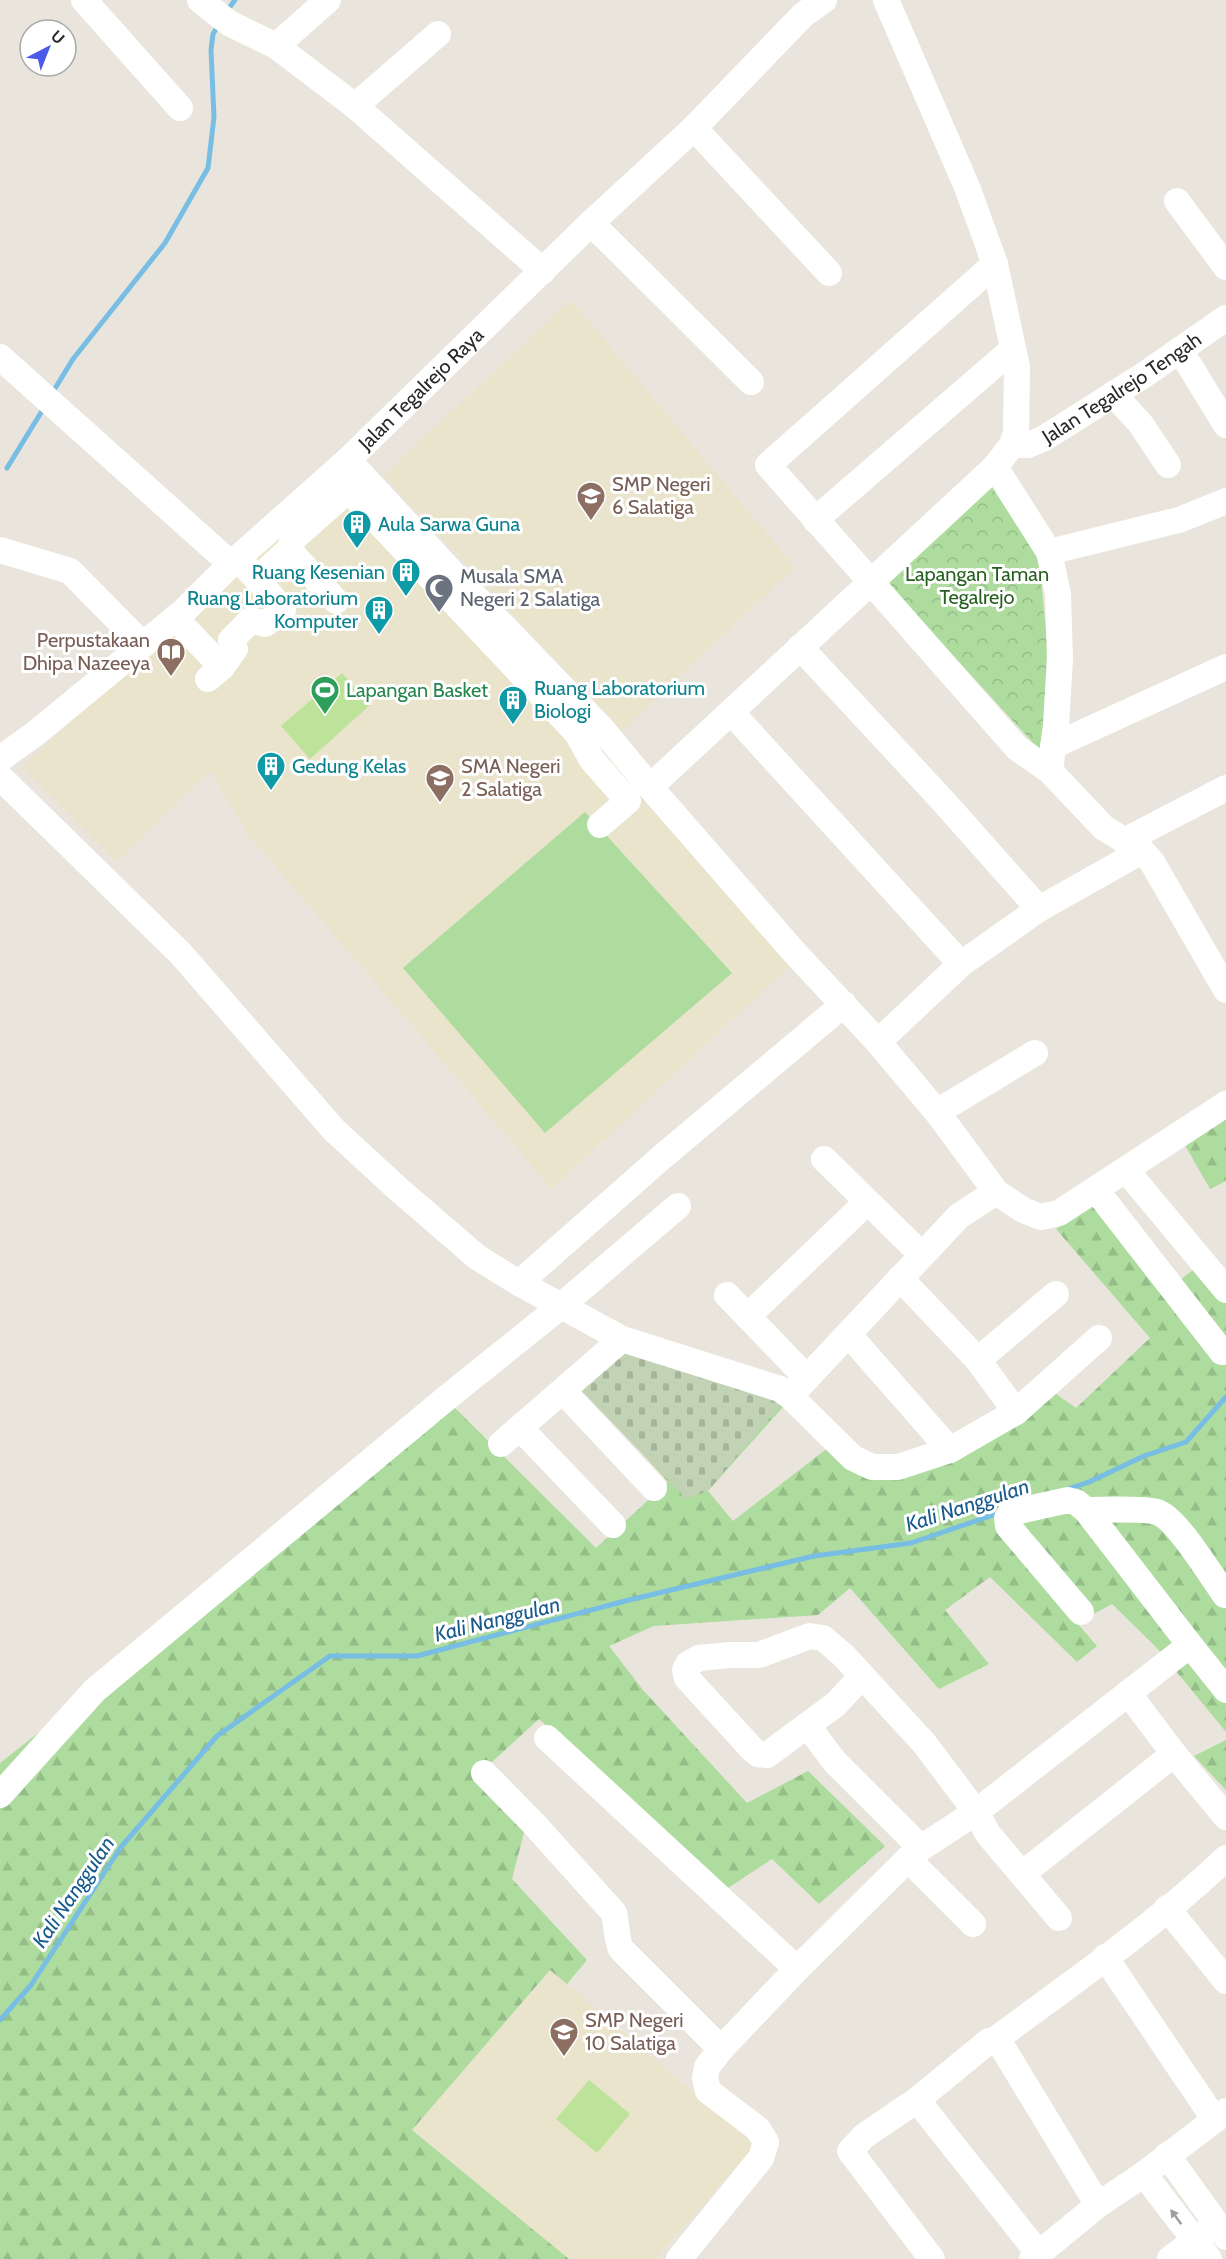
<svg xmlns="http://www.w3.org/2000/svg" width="1226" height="2259" viewBox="0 0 1226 2259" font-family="Cabin,sans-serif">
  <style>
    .education { fill: #eae4cd }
    .grass { fill: #addc9e }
    .forest { fill: url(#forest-firs) }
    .cemetery { fill: url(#cemetery-stones) }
    .park { fill: url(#park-crowns) }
    .pitch { fill: #bde29a }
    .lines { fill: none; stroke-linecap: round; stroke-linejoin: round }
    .stream { stroke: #78bde3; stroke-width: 5 }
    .minor { stroke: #fff; stroke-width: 26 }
    .oneway { fill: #9f9f9f }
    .labels { text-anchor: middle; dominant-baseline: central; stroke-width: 6; stroke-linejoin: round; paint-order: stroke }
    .street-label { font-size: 20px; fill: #292929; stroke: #fff }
    .education-label { font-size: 20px; fill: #785e54; stroke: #fff; text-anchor: start }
    .culture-label { font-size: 20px; fill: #0d838f; stroke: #fff; text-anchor: start }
    .park-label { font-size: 20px; fill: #275f20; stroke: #fff }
    .worship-label { font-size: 20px; fill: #5b616d; stroke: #fff; text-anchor: start }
    .leisure-label { font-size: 20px; fill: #27864d; stroke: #fff; text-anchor: start }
    .water-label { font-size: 21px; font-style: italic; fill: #195a8d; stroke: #fff }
  </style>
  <defs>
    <pattern id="forest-firs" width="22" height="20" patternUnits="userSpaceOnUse" patternTransform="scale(1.5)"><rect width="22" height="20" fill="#addc9e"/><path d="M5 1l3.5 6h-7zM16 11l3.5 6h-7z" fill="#95bd88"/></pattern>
    <pattern id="cemetery-stones" width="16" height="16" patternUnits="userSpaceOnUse" patternTransform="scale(1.5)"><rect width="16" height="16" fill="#c1d2b5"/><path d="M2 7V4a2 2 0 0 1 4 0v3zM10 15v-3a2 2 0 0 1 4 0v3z" fill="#a6b49c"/></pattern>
    <pattern id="park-crowns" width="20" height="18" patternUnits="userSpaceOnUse" patternTransform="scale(1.5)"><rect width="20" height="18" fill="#addc9e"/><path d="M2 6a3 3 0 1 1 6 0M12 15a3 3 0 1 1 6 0" fill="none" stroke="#95bd88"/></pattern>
  </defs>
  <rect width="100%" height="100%" fill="#eae5dc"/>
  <!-- education -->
  <path class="education" d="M 571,300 L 795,567 L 622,731 L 383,475 Z
    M 350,476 L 795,961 L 552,1189 L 249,836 L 210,771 L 117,862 L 22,767 L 129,667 Z
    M 551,1970 L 755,2145 L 655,2259 L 569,2259 L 412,2130 Z"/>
  <!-- grass -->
  <path class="grass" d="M 585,812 L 732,973 L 545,1133 L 403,968 Z"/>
  <!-- forest -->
  <path class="forest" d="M 1226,1110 L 1226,1181 L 1210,1189 L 1182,1140 Z
    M 1098,1199 L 1171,1287 L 1202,1263 L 1226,1291 L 1226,1732 L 1157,1648 L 1112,1604 L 1077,1623 L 1097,1646 L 1077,1662 L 990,1577 L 945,1610 L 989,1664 L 939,1689 L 850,1588 L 818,1615 L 654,1626 L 609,1646 L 643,1690 L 747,1803 L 808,1771 L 885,1846 L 819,1904 L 772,1859 L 719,1894 L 628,1799 L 539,1719 L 480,1773 L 527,1821 L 512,1879 L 587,1960 L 567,1984 L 550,1970 L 412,2130 L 569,2259 L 0,2259 L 0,1763 L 324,1508 L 450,1403 L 596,1548 L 668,1482 L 579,1382 L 791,1398 L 708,1491 L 733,1521 L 829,1447 L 869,1478 L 1052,1391 L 1076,1408 L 1150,1338 L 1056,1229 Z
    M 1226,1740 L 1226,1790 L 1194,1756 Z"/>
  <!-- cemetery -->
  <path class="cemetery" d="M 618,1342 L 786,1399 L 708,1491 L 686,1499 L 574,1383 Z"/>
  <!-- park -->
  <path class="park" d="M 994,482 L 1039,557 L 1047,643 L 1045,756 L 886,582 Z"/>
  <!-- pitch -->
  <path class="pitch" d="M 342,673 L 370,705 L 310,759 L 281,726 Z
    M 589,2080 L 630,2114 L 597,2153 L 556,2119 Z"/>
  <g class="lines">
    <!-- stream -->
    <path class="stream" d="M 227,11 L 235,0
      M 51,395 L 73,359 L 165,243 L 208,168 L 214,117 L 211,50 L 213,34 L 219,24
      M 7,468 L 45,406
      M 1065,1490 L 1089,1482 L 1144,1456 L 1186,1442 L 1226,1397
      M 0,2020 L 31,1985 L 121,1847 L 217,1736 L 330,1656 L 417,1656 L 629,1600 L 814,1556 L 911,1543 L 1002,1512"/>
    <!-- minor -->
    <g class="minor">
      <path d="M 84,0 L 180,108"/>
      <path d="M 200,0 L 229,23 L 276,46 L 355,106 L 543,271"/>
      <path d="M 886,0 L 967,187 L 995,264 L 1017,367 L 1016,432 L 1012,445 L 995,467 L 1049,552 L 1058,594 L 1060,658 L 1056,725 L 1050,771 L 1104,828 L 1142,851 L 1152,862 L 1226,990"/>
      <path d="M 276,46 L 328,0"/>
      <path d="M 355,106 L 438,34"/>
      <path d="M 694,128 L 829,273"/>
      <path d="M 1177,201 L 1226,267"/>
      <path d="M 591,223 L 751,382"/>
      <path d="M 995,264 L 768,465 L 1017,748 L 1050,771"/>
      <path d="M 1180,350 L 1226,425"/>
      <path d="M 0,357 L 231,564"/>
      <path d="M 1113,394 L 1140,423 L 1168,465"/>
      <path id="s1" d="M 1012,445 L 1028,445 L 1043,439 L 1144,375 L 1226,318"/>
      <path d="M 348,460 L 457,578 L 602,729 L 650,787 L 794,952 L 878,1042 L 937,1112 L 996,1192 L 1023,1210 L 1041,1217 L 1059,1213 L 1226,1104"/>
      <path d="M 815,520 L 1013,349"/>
      <path d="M 0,550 L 70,571 L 143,645"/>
      <path d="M 289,550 L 336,601"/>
      <path d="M 1049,552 L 1179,520 L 1226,501"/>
      <path d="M 237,558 L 257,579 L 289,550 L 294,538 L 346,492 L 350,492 L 577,733 L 592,760 L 628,801 L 600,825"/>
      <path d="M 175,618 L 222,667"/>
      <path d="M 800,647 L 944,802 L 1039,909"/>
      <path d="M 208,679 L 222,667 L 235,649 L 231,640 L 251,620 L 265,624 L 283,610 L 257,579"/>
      <path d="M 731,712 L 961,964"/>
      <path d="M 1053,746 L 1226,667"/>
      <path id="s2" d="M 0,759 L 36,733 L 185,610 L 231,564 L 348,460 L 591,223 L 694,128 L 803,15 L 824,0"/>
      <path d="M 0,777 L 181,954 L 334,1130 L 397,1188 L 477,1257 L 519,1283 L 622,1339 L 780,1389 L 790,1396 L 959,1216 L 996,1192"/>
      <path d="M 650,787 L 995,467"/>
      <path d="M 1124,841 L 1226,788"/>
      <path d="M 878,1042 L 961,964 L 1039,909 L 1142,851"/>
      <path d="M 937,1112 L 1035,1053"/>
      <path d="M 824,1159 L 922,1255"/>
      <path d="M 1126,1170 L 1226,1290"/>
      <path d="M 1096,1190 L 1222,1352"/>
      <path d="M 900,1278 L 978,1360 L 1016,1412"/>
      <path d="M 519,1283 L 662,1157 L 844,1004"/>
      <path d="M 727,1295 L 807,1378"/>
      <path d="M 748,1316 L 867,1202"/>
      <path d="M 849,1335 L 950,1450"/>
      <path d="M 978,1360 L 1056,1294"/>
      <path d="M 563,1391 L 654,1488"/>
      <path d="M 790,1396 L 853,1458 L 872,1467 L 898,1467 L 950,1450 L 1016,1412 L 1099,1338"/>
      <path d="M 520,1428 L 613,1525"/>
      <path d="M 501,1444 L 622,1339"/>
      <path d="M 1086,1510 C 1102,1510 1144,1508 1157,1512 C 1177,1518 1211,1576 1225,1595"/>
      <path d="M 1190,1645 L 1226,1690"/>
      <path d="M 862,1676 L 836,1704 L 767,1755 L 758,1754 L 752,1749 L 687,1678 L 685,1670 L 688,1664 L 699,1658 L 730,1655 L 759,1655 L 810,1636 L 823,1638 L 844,1656 L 924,1743 L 976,1812 L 988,1834 L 1059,1918"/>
      <path d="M 1128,1693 L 1174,1754 L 1226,1817"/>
      <path d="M 807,1725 L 835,1762 L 921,1848"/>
      <path d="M 547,1738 L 797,1969"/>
      <path d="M 484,1773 L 534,1824 L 614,1913 C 617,1925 616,1937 621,1949 L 721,2049"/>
      <path d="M 0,1795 L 95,1690 L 449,1396 L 561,1306 L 678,1206"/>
      <path d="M 908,1859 L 973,1924"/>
      <path d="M 1022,1874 L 1174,1754"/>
      <path d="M 1167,1908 L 1226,1981"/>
      <path d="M 1105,1957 L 1215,2120"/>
      <path d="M 996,2039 C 1073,1982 1157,1924 1226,1858"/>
      <path d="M 917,2100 L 864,2136 L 850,2151 L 932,2259"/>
      <path d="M 1167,2155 L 1226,2237"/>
      <path d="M 1144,2174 L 1209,2259"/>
      <path d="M 1039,2254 L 917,2100 L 989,2041 L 998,2040 L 1098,2205"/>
      <path d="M 679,2259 L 761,2158 L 766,2142 L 758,2129 L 708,2091 L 705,2078 L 707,2067 L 721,2049 L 797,1969 L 908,1859 L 921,1848 L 976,1812 L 1190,1645 L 1086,1510 L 1076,1502 L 1068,1500 L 1010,1513 L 1007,1518 L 1008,1526 L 1081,1612"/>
      <path d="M 1032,2259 L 1098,2205 L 1144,2174 L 1226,2111"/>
      <path d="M 1170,2259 L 1206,2232"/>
    </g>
  </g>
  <!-- one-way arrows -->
  <defs><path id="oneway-solid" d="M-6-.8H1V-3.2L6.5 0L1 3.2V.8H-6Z" transform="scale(1.5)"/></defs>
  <use class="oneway" href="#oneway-solid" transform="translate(1176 2217) rotate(-126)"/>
  <!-- icons -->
  <defs>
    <g id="school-pin" transform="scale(1.5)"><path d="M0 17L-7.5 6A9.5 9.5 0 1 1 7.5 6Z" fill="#8d6e63" stroke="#fff"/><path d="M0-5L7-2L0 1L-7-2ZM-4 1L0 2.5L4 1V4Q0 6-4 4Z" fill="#fff"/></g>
    <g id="building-pin" transform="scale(1.5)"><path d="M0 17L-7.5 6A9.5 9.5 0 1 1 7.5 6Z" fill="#0f9aa8" stroke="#fff"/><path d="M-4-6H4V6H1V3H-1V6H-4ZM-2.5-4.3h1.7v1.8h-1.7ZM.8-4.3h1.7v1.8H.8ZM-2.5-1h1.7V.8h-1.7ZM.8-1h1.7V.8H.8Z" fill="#fff"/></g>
    <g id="mosque-pin" transform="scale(1.5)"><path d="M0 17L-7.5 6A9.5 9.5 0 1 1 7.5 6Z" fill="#6b7280" stroke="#fff"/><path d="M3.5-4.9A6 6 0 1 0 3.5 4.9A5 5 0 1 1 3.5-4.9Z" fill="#fff"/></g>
    <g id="library-pin" transform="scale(1.5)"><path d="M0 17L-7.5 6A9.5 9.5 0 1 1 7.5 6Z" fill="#8d6e63" stroke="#fff"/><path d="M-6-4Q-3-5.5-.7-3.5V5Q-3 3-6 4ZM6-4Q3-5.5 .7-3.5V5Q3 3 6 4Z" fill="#fff"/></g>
    <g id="stadium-pin" transform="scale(1.5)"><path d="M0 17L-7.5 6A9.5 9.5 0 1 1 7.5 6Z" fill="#2e9e5b" stroke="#fff"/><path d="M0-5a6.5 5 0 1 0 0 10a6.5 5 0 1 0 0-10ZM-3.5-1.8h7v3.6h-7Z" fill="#fff"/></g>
  </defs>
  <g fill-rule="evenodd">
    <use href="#school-pin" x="591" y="496"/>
    <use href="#building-pin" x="357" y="524"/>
    <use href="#building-pin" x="406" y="572"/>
    <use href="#mosque-pin" x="439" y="588"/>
    <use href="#building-pin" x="379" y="610"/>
    <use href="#library-pin" x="171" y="652"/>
    <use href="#stadium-pin" x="325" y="690"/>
    <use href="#building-pin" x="513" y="700"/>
    <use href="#building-pin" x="271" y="766"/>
    <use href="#school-pin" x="440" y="778"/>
    <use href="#school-pin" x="564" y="2032"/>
  </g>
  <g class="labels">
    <!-- street labels -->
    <g class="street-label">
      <text stroke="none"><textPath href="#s1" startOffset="126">Jalan Tegalrejo Tengah</textPath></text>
      <text stroke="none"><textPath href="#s2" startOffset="561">Jalan Tegalrejo Raya</textPath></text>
    </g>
    <!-- education labels -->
    <g class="education-label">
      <text x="612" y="484">SMP Negeri<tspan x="612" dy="23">6 Salatiga</tspan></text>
      <text x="150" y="640" text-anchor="end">Perpustakaan<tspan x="150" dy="23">Dhipa Nazeeya</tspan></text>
      <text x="461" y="766">SMA Negeri<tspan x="461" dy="23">2 Salatiga</tspan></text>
      <text x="585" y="2020">SMP Negeri<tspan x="585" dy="23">10 Salatiga</tspan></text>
    </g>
    <!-- culture labels -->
    <g class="culture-label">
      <text x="378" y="524">Aula Sarwa Guna</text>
      <text x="385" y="572" text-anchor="end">Ruang Kesenian</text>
      <text x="358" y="598" text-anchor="end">Ruang Laboratorium<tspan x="358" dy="23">Komputer</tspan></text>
      <text x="534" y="688">Ruang Laboratorium<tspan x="534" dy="23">Biologi</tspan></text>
      <text x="292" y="766">Gedung Kelas</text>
    </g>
    <!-- park labels -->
    <g class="park-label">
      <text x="977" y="574">Lapangan Taman<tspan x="977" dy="23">Tegalrejo</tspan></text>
    </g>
    <!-- worship labels -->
    <g class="worship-label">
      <text x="460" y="576">Musala SMA<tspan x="460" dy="23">Negeri 2 Salatiga</tspan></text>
    </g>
    <!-- leisure labels -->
    <g class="leisure-label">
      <text x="346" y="690">Lapangan Basket</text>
    </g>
    <!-- water labels -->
    <g class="water-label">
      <text transform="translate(967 1505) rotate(-18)">Kali Nanggulan</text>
      <text transform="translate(497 1619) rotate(-14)">Kali Nanggulan</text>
      <text transform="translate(73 1892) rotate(-56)">Kali Nanggulan</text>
    </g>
  </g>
  <!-- north arrow -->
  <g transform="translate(48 48) rotate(42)"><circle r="28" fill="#ffffff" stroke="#a9a9a9" stroke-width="1.5"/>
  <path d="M0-4.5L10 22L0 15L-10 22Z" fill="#4b59e9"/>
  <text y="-9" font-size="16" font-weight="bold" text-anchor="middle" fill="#292929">U</text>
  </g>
</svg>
